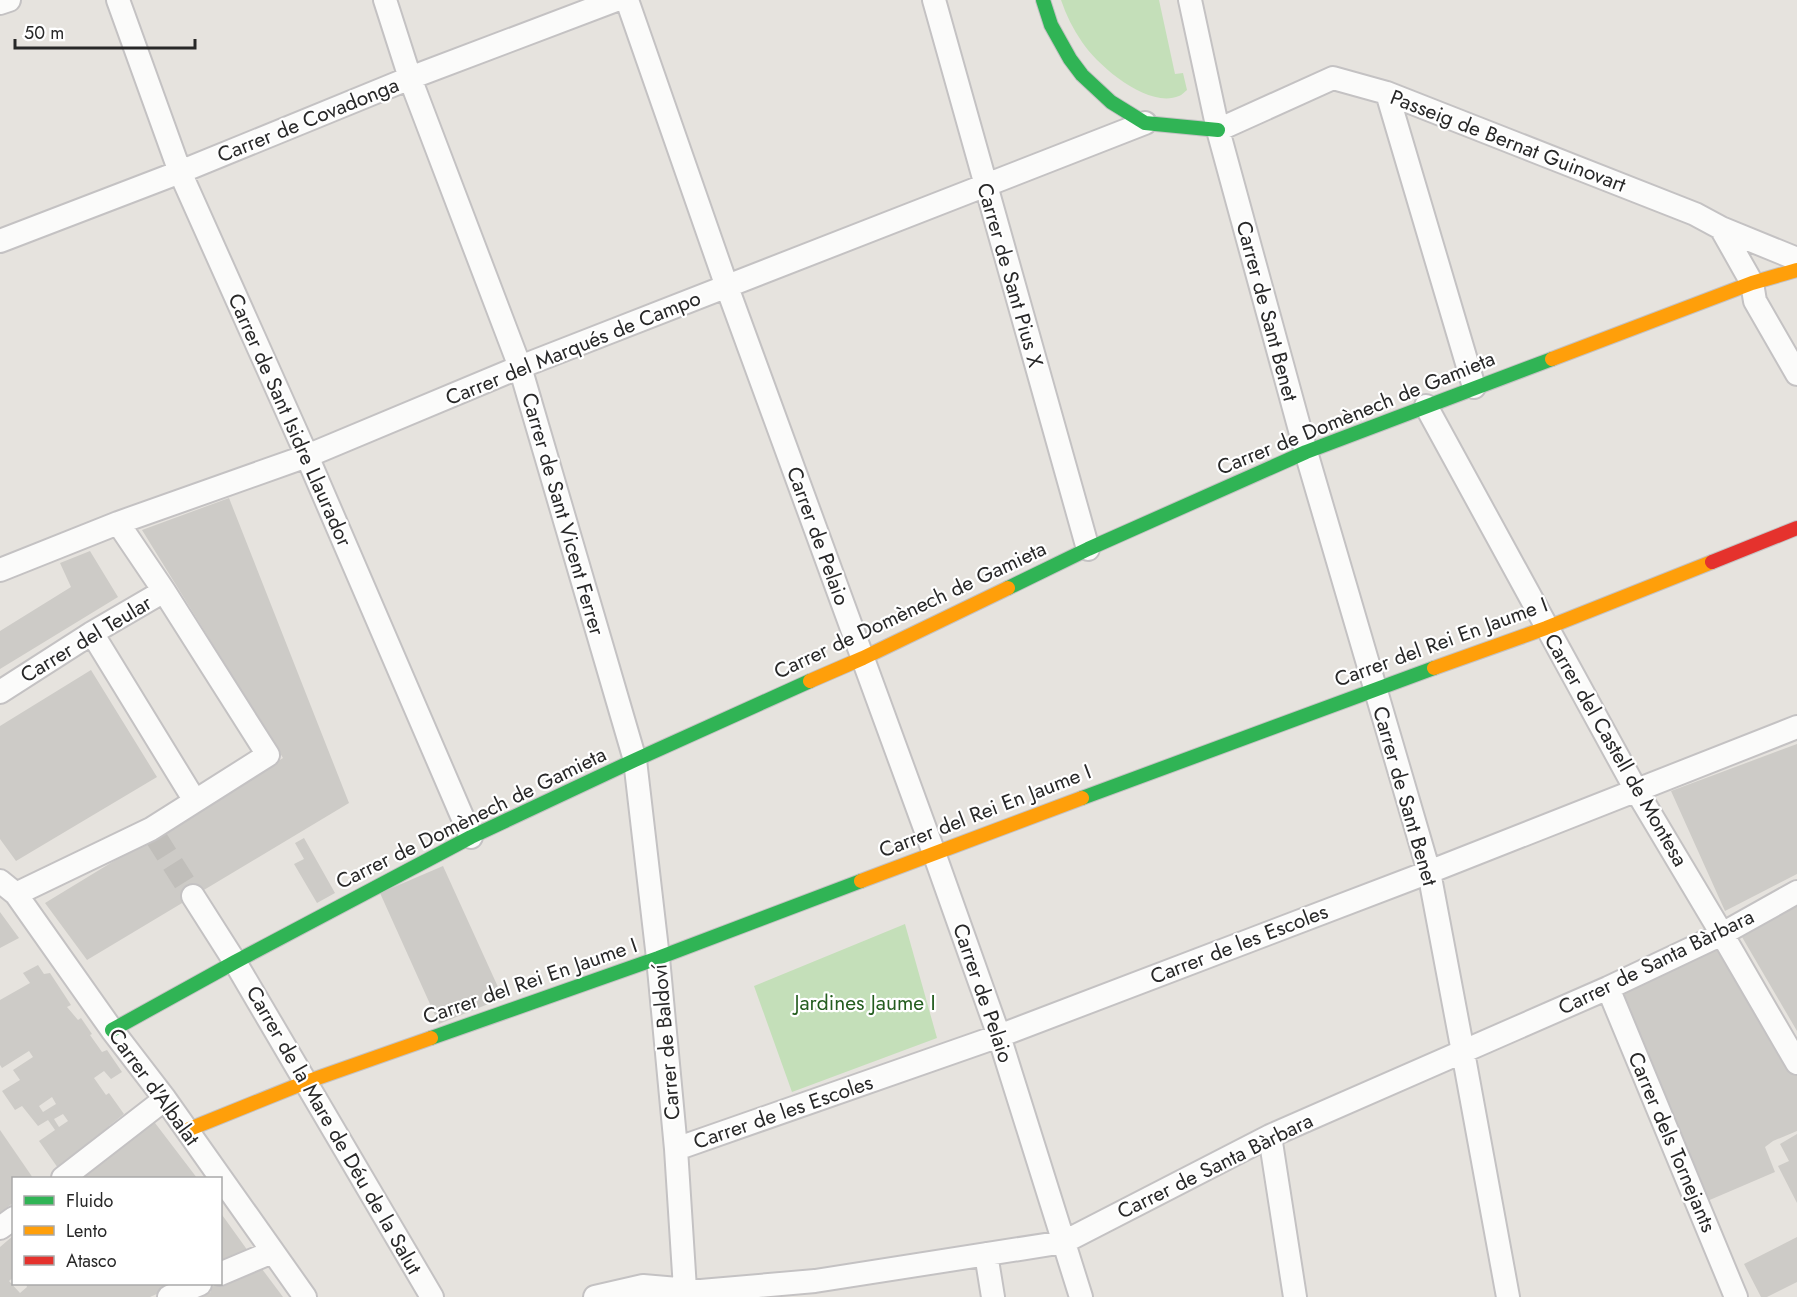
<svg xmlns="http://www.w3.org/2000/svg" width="1797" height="1297" viewBox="0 0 1797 1297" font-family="Jost,sans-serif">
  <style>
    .green { fill: #c4dfb9 }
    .building { fill: #cdcbc7; fill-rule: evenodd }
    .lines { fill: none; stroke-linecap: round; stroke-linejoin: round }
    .street-tunnel { stroke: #c0beba; stroke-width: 22; stroke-dasharray: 22 11; stroke-linecap: butt }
    .street-casing { stroke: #c4c2c3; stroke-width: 26 }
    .fast-casing { stroke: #c4c2c3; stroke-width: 16 }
    .slow-casing { stroke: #c4c2c3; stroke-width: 16 }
    .jam-casing { stroke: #c4c2c3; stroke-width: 16 }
    .street { stroke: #fbfbfa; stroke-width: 22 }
    .fast { stroke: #30b455; stroke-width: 14 }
    .slow { stroke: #ff9f0a; stroke-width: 14 }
    .jam { stroke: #e5322d; stroke-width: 14 }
    .labels { text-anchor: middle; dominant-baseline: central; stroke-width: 4.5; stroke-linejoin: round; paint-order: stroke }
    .street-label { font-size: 21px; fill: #282828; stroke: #fff }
    .park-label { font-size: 21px; fill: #245d1f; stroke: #fff }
  </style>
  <rect width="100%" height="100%" fill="#e6e3de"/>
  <!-- green -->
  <path class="green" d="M 1061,0 L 1159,0 L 1175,74 L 1183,73 L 1187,90 C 1184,92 1182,95 1179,96 C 1148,109 1098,66 1082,42 C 1073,29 1066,15 1061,0 Z
    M 905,924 L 937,1038 L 792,1092 L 754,986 Z"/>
  <!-- building -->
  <path class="building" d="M 229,498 L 349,803 L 87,960 L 45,903 L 283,758 L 142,530 Z
    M 90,551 L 118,597 L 0,669 L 0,631 L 71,587 L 60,563 Z
    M 91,670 L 157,777 L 16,861 L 0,839 L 0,726 Z
    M 1797,744 L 1797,874 L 1725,911 L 1671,791 Z
    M 304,838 L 335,893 L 317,903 L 294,864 L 304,859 L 295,843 Z
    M 443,866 L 503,998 L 439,1024 L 380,893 Z
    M 1797,905 L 1797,1031 L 1742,937 Z
    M 0,912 L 19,938 L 0,948 Z
    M 1719,943 L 1797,1075 L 1797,1131 L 1773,1141 L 1765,1147 L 1775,1172 L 1705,1202 L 1616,986 Z
    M 38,965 L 44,974 L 50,973 L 71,1005 L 67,1007 L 78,1020 L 81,1018 L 92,1034 L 90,1035 L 102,1052 L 107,1050 L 122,1072 L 111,1079 L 104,1071 L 94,1078 L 106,1095 L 109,1093 L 124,1114 L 109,1126 L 111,1129 L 58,1168 L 39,1141 L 55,1130 L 48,1120 L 38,1126 L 22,1106 L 15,1110 L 2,1091 L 20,1080 L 13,1070 L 33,1057 L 29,1051 L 2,1068 L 0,1065 L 0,1000 L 30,983 L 23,973 ZM 52,1097 L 56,1104 L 43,1112 L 39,1106 ZM 63,1114 L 68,1121 L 59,1127 L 54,1119 Z
    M 152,1119 L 197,1178 L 82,1178 L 95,1166 Z
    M 0,1130 L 33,1178 L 14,1178 L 14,1202 L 0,1213 Z
    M 1797,1134 L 1797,1203 L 1778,1166 L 1789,1161 L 1780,1144 Z
    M 220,1212 L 248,1251 L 220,1264 Z
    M 14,1235 L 14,1277 L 9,1281 L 20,1293 L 27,1287 L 26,1284 L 179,1284 L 150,1297 L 0,1297 L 0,1247 Z
    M 1797,1237 L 1797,1282 L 1767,1297 L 1761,1297 L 1744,1264 Z
    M 259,1265 L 283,1297 L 201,1297 L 211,1292 L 209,1288 Z"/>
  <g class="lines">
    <!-- street-tunnel -->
    <path class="street-tunnel" d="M 155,836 L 193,896"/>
    <!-- street casing -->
    <g class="street-casing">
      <path id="street" d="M 118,0 L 180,172 L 307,456 L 471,837
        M 385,0 L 410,78 L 520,367 L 635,760 L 658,958 L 676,1149 L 685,1289 L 683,1297
        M 627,0 L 727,287 L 934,853 L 999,1036 L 1081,1297
        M 934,0 L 1088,549
        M 1190,0 L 1218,130 L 1306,452 L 1429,872 L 1463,1052 L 1508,1297
        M 0,3 L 9,0
        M 1387,93 L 1474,387
        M 1218,130 L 1333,78 L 1387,93 L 1695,214 L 1721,228 L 1797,259
        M 1721,228 L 1752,283 L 1755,301 L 1797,374
        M 0,241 L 180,172 L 410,78 L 616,0
        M 1426,406 L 1636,790 L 1722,934 L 1797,1063
        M 0,570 L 118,523 L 307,456 L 520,367 L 1145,123
        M 92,633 L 195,801
        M 0,692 L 92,633 L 164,591 L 118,523
        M 0,881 L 16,894 L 112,1030 L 165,1099 L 305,1297
        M 16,894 L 151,829 L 268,755 L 164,591
        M 193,896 L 235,962 L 432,1297
        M 1608,988 L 1736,1297
        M 1270,1136 L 1295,1297
        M 676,1149 L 999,1036 L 1429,872 L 1797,727
        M 63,1178 L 165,1099
        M 0,1228 L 14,1218
        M 986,1254 L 993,1297
        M 220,1274 L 272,1252
        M 169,1297 L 200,1284
        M 595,1297 L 643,1286 L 701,1291 L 815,1281 L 1064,1242 L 1270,1136 L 1608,988 L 1722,934 L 1797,892"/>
    </g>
    <!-- fast casing -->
    <g class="fast-casing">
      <path id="fast" d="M 1043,0 L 1051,25 L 1070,59 L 1082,75 L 1111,102 L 1145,123 L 1218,130
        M 1008,588 L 1088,549 L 1306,452 L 1552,359
        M 1082,798 L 1434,668
        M 112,1030 L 235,962 L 471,837 L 635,760 L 810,681
        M 431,1038 L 658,958 L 861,881"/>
    </g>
    <!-- slow casing -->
    <g class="slow-casing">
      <path id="slow" d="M 1552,359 L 1752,283 L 1797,270
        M 1434,668 L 1546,628 L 1712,562
        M 810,681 L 863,658 L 1008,588
        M 861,881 L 1082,798
        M 187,1130 L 306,1082 L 431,1038"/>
    </g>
    <!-- jam casing -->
    <g class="jam-casing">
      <path id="jam" d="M 1712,562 L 1797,528"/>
    </g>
    <!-- street -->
    <use href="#street" class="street"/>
    <!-- fast -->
    <use href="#fast" class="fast"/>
    <!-- slow -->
    <use href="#slow" class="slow"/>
    <!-- jam -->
    <use href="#jam" class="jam"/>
  </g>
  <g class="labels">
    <!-- street labels -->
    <g class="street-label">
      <text transform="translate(308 120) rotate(-22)">Carrer de Covadonga</text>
      <text transform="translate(1508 141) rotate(21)">Passeig de Bernat Guinovart</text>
      <text transform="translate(1010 275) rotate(74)">Carrer de Sant Pius X</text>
      <text transform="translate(1267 311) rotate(75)">Carrer de Sant Benet</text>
      <text transform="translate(573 348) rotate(-22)">Carrer del Marqués de Campo</text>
      <text transform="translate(1356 413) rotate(-22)">Carrer de Domènech de Gamieta</text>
      <text transform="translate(290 420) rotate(66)">Carrer de Sant Isidre Llaurador</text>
      <text transform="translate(563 514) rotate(74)">Carrer de Sant Vicent Ferrer</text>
      <text transform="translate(818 536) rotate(70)">Carrer de Pelaio</text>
      <text transform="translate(910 610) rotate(-25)">Carrer de Domènech de Gamieta</text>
      <text transform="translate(86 639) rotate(-31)">Carrer del Teular</text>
      <text transform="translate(1441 642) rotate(-20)">Carrer del Rei En Jaume I</text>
      <text transform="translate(1616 750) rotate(60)">Carrer del Castell de Montesa</text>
      <text transform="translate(1405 796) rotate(74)">Carrer de Sant Benet</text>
      <text transform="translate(985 811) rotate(-21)">Carrer del Rei En Jaume I</text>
      <text transform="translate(471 818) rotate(-26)">Carrer de Domènech de Gamieta</text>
      <text transform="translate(1239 944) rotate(-21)">Carrer de les Escoles</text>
      <text transform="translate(1656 962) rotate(-26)">Carrer de Santa Bàrbara</text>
      <text transform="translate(530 981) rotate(-19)">Carrer del Rei En Jaume I</text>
      <text transform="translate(983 993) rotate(71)">Carrer de Pelaio</text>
      <text transform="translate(666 1042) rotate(-95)">Carrer de Baldoví</text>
      <text transform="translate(154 1087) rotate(54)">Carrer d'Albalat</text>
      <text transform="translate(783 1112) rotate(-19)">Carrer de les Escoles</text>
      <text transform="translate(334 1130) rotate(60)">Carrer de la Mare de Déu de la Salut</text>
      <text transform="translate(1672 1142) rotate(67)">Carrer dels Tornejants</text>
      <text transform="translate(1215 1166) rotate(-26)">Carrer de Santa Bàrbara</text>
    </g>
    <!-- park labels -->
    <g class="park-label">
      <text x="865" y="1003">Jardines Jaume I</text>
    </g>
  </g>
  <!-- legend -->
  <rect x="12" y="1177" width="210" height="108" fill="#ffffff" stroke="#a9a9a9" stroke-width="1.5"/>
  <rect x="24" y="1196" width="30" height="9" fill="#30b455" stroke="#a9a9a9" stroke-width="1.5"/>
  <text x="66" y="1207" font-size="18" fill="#282828">Fluido</text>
  <rect x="24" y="1226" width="30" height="9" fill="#ff9f0a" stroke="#a9a9a9" stroke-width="1.5"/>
  <text x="66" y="1237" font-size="18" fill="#282828">Lento</text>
  <rect x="24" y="1256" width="30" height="9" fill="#e5322d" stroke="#a9a9a9" stroke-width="1.5"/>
  <text x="66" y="1267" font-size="18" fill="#282828">Atasco</text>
  <!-- scale -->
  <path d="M15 39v9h180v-9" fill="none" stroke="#282828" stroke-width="3"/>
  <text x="24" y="39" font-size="18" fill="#282828" stroke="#ffffff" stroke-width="4.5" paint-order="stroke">50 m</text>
</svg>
